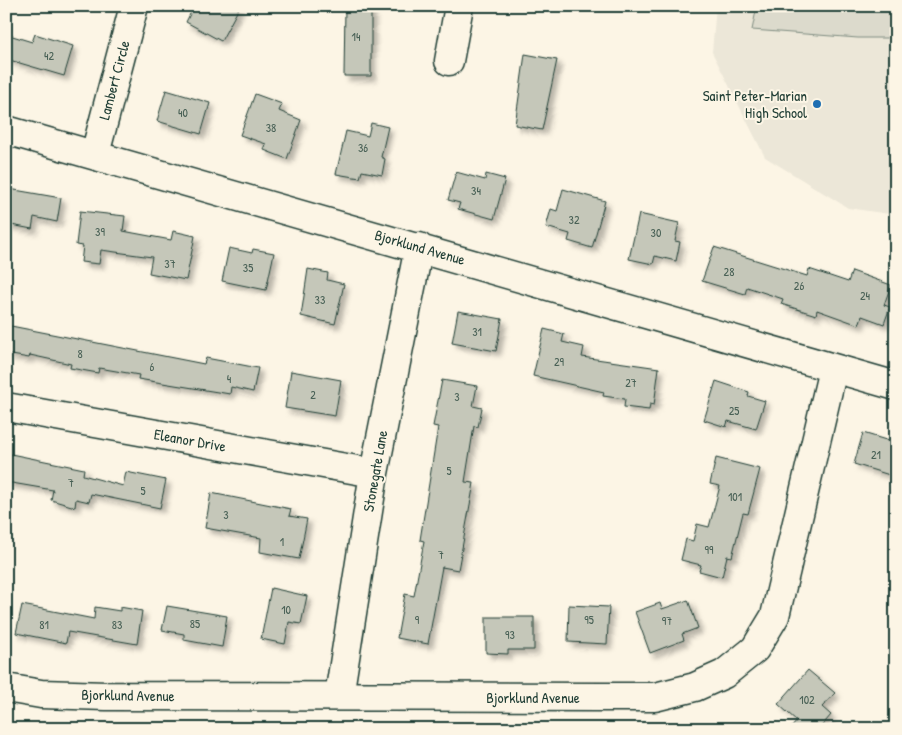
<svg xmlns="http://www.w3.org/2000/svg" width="902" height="735" viewBox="0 0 902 735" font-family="'Patrick Hand',sans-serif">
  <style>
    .built { fill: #ece7d8 }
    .green { fill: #dcdacc; stroke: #7e8c80 }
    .building { fill: #c5c7b9; stroke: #1f3d34; filter: url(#shadow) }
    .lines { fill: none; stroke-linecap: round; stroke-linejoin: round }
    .minor-casing { stroke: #1f3d34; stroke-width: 31 }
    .minor { stroke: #fcf5e5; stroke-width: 28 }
    .poi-dot { fill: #1f6fb2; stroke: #fcf5e5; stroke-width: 2 }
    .labels { text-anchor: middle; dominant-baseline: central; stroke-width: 4; stroke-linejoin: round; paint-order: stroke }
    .number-label { font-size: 12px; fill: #486055 }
    .street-label { font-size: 15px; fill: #1f3d34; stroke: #fcf5e5 }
    .poi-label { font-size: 15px; fill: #1f3d34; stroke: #fcf5e5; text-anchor: end }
  </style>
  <defs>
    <filter id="shadow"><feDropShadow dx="4.5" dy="4.5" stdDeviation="2.5" flood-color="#0004"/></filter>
  </defs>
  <rect width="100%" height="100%" fill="#fcf5e5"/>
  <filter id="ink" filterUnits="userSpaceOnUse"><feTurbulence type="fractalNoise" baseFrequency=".02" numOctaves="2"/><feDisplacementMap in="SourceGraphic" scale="10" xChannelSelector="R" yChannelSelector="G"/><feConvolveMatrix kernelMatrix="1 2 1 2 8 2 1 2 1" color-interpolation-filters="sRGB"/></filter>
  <g filter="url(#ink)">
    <!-- built -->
    <path class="built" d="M 716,6 L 896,6 L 896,215 L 848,208 L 765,157 L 712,52 Z"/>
    <!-- green -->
    <path class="green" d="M 757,6 L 896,6 L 896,38 L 858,38 L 752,30 Z"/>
    <!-- building -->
    <path class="building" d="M 194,6 L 240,6 L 221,41 L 186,22 Z
      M 345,7 L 371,7 L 371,76 L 344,76 Z
      M 6,34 L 32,42 L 35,34 L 73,46 L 64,76 L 6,59 Z
      M 525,54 L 557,60 L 542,130 L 515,125 Z
      M 166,90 L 210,103 L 201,134 L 157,121 Z
      M 255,94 L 282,104 L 279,111 L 301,120 L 287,159 L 264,150 L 266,144 L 240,135 Z
      M 371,123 L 388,127 L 381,157 L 385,159 L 382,175 L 362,171 L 360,178 L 336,174 L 346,131 L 368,136 Z
      M 456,172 L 485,180 L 486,174 L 505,179 L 494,219 L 458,209 L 460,203 L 448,200 Z
      M 9,189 L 61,198 L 57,222 L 34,217 L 32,229 L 6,224 Z
      M 563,189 L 605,201 L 592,248 L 568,241 L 570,234 L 546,227 L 551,209 L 557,211 Z
      M 80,211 L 125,216 L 123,231 L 171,240 L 173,231 L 195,236 L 186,280 L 149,273 L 152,257 L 101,250 L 99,264 L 81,262 L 83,246 L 76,245 Z
      M 639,214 L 679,223 L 675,241 L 680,242 L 676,261 L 655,256 L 653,264 L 629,259 Z
      M 714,247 L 807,276 L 809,269 L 848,282 L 852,271 L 891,285 L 884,305 L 890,307 L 884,324 L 862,316 L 859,325 L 817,310 L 816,315 L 781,304 L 783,299 L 747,287 L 745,294 L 702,281 Z
      M 229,248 L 252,253 L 253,249 L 274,253 L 266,290 L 222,281 Z
      M 308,269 L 328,273 L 327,280 L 344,284 L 335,324 L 301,316 Z
      M 458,311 L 502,319 L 496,351 L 452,343 Z
      M 6,325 L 204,364 L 206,358 L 258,368 L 253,392 L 231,387 L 230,394 L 138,379 L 139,375 L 99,368 L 98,373 L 70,368 L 71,364 L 30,355 L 29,358 L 6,354 Z
      M 544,329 L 564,334 L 562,342 L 584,347 L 582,357 L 659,368 L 654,405 L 650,404 L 649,410 L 624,407 L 625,399 L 603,396 L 604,392 L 533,376 Z
      M 291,371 L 341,380 L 335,416 L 285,408 Z
      M 442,380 L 477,386 L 473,406 L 482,408 L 478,427 L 474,426 L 465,482 L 474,483 L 458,570 L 442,567 L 428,644 L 397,638 L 405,594 L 414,596 L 424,541 L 420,540 L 438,427 L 433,426 Z
      M 716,381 L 749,392 L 748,396 L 765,401 L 756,429 L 728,421 L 726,427 L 704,420 Z
      M 863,433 L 896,443 L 896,477 L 854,464 Z
      M 6,453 L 84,469 L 83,475 L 123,486 L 126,472 L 166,480 L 160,508 L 91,494 L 89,502 L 76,499 L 75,507 L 51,500 L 53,490 L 6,482 Z
      M 716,458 L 760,469 L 748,514 L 743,513 L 732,557 L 727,556 L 722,577 L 699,571 L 701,565 L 681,560 L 686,539 L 693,541 L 697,524 L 709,527 L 720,486 L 710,484 Z
      M 211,493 L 291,509 L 289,516 L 307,519 L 299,559 L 260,552 L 261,538 L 205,528 Z
      M 271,588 L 307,596 L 301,624 L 289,622 L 285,644 L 261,639 Z
      M 688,600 L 698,628 L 682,634 L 684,640 L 650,653 L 635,612 L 660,603 L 662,609 Z
      M 22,605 L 94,619 L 95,607 L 120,611 L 120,607 L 142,611 L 137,644 L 68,632 L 66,643 L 16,633 Z
      M 569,605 L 609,607 L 607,644 L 568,642 Z
      M 167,606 L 227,616 L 222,647 L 184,640 L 184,634 L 162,630 Z
      M 486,617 L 534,617 L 534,650 L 508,650 L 508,654 L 486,653 Z
      M 808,670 L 835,693 L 822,707 L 831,715 L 819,729 L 790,729 L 797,721 L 778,704 Z"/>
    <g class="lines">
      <!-- minor casing -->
      <g class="minor-casing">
        <path id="minor" d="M 449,61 L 459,6
          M 6,130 L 896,386
          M 95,154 L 134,6
          M 6,407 L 374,473
          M 6,688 L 41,694 L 106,696 L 606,697 L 655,697 L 695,687 L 724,674 L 755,649 L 775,616 L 833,369
          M 339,696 L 374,473 L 419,247"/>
      </g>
      <!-- minor -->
      <use href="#minor" class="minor"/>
    </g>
  </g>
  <!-- markers -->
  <circle class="poi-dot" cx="817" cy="104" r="5"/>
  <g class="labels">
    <!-- number labels -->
    <g class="number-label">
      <text x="356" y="36">14</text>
      <text x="49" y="55">42</text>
      <text x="183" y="112">40</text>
      <text x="271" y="127">38</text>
      <text x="363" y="147">36</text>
      <text x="476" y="190">34</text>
      <text x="574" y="219">32</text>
      <text x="100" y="231">39</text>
      <text x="656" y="232">30</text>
      <text x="170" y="263">37</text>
      <text x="248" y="267">35</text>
      <text x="729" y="271">28</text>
      <text x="799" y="285">26</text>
      <text x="865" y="295">24</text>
      <text x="320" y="299">33</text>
      <text x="477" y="331">31</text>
      <text x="80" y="353">8</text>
      <text x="559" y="361">29</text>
      <text x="152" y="366">6</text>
      <text x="229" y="378">4</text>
      <text x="631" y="382">27</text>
      <text x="313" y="394">2</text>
      <text x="457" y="396">3</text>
      <text x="734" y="410">25</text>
      <text x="876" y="454">21</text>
      <text x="449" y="470">5</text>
      <text x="71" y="482">7</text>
      <text x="143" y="490">5</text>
      <text x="735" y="496">101</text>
      <text x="226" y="514">3</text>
      <text x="282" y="541">1</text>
      <text x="709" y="549">99</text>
      <text x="441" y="554">7</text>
      <text x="286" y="609">10</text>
      <text x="417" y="619">9</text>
      <text x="589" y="619">95</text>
      <text x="667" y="620">97</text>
      <text x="195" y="623">85</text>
      <text x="44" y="624">81</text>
      <text x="117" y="624">83</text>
      <text x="510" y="634">93</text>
      <text x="807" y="699">102</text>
    </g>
    <!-- street labels -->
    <g class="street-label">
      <text transform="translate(114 80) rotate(-75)">Lambert Circle</text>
      <text transform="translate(420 247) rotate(16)">Bjorklund Avenue</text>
      <text transform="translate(190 440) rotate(10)">Eleanor Drive</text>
      <text transform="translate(375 471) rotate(-80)">Stonegate Lane</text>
      <text transform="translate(128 695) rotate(1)">Bjorklund Avenue</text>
      <text x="533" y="697">Bjorklund Avenue</text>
    </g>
    <!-- poi labels -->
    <g class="poi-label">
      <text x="807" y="95">Saint Peter-Marian<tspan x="807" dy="17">High School</tspan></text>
    </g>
  </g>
  <!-- margin -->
  <rect width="902" height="735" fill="none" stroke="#fcf5e5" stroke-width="25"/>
  <rect x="12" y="12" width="877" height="710" fill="none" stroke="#1f3d34" stroke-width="2" filter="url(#ink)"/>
</svg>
